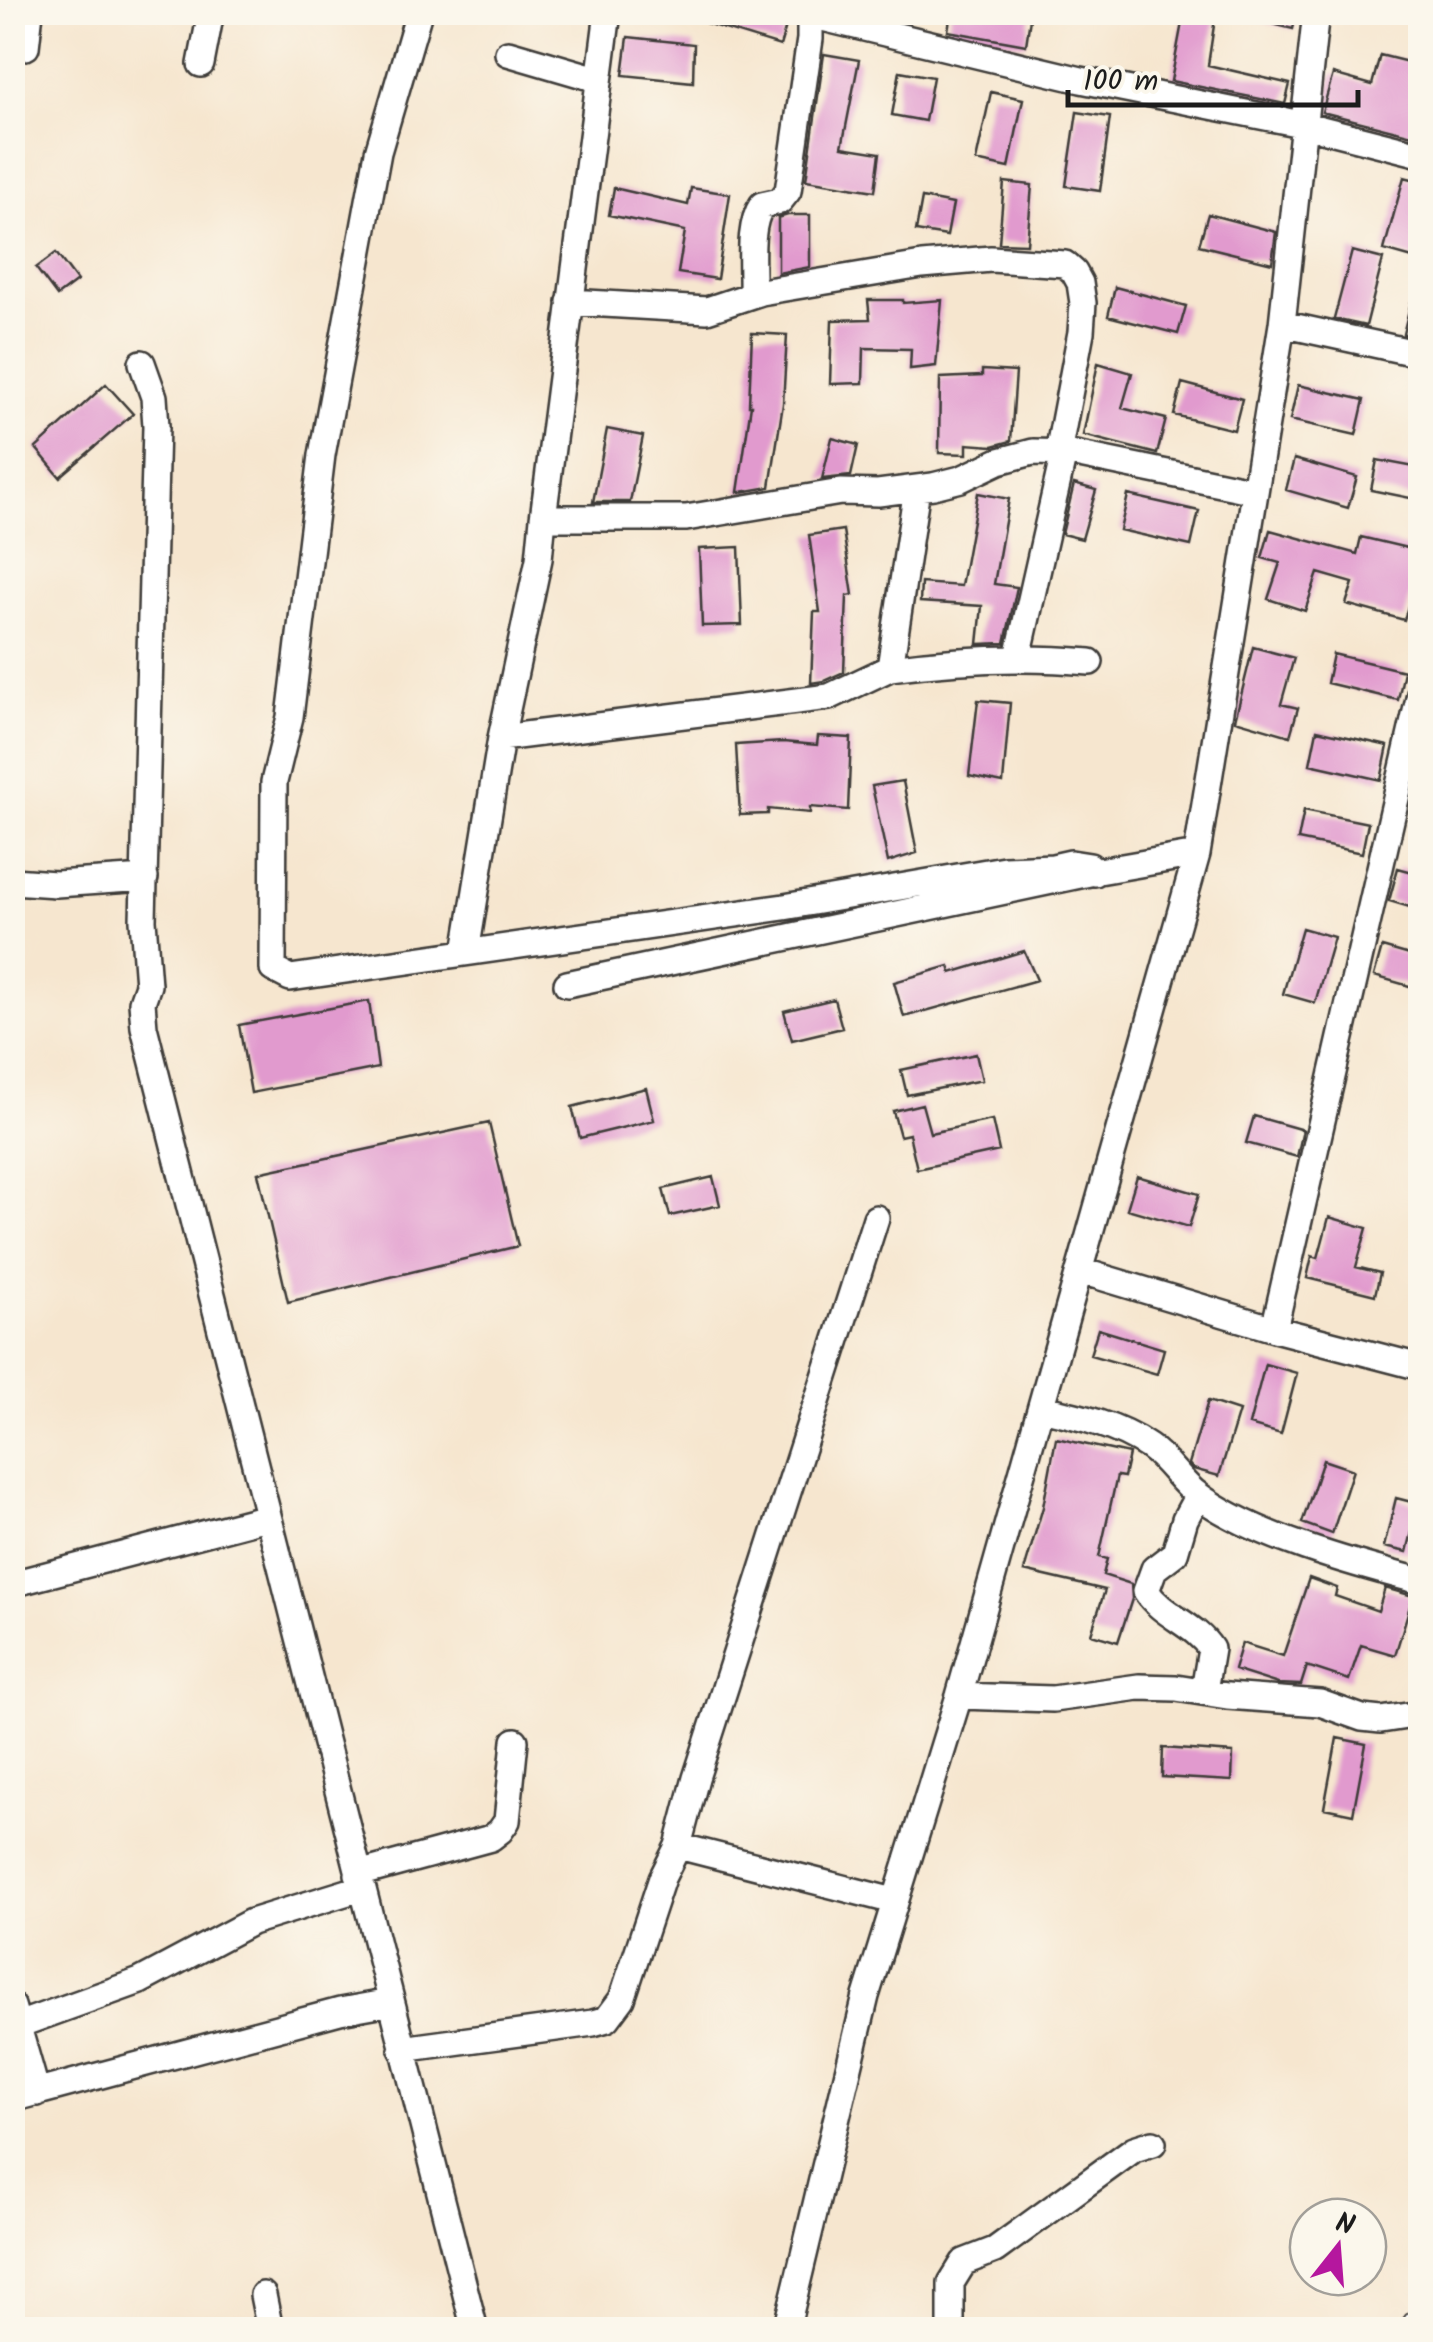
<svg xmlns="http://www.w3.org/2000/svg" width="1433" height="2342" viewBox="0 0 1433 2342" font-family="Kalam,sans-serif">
  <style>
    .building { fill: #e19ace }
    .lines { fill: none; stroke-linecap: round; stroke-linejoin: round }
    .minor-casing { stroke: #3d3a37; stroke-width: 30 }
    .highway-casing { stroke: #3d3a37; stroke-width: 42 }
    .minor { stroke: #fff; stroke-width: 25 }
    .highway { stroke: #fff; stroke-width: 38 }
  </style>
  <rect width="100%" height="100%" fill="#fbf7ec"/>
  <filter id="ink" filterUnits="userSpaceOnUse"><feTurbulence type="fractalNoise" baseFrequency=".01" numOctaves="2"/><feDisplacementMap in="SourceGraphic" scale="20" xChannelSelector="R" yChannelSelector="G"/><feConvolveMatrix kernelMatrix="1 2 1 2 8 2 1 2 1" color-interpolation-filters="sRGB"/></filter>
  <filter id="wash" filterUnits="userSpaceOnUse"><feTurbulence type="fractalNoise" baseFrequency=".0048" numOctaves="4" result="noise"/><feDisplacementMap in="SourceGraphic" scale="40" xChannelSelector="R" yChannelSelector="G"/><feGaussianBlur stdDeviation="2.25" result="paint"/><feColorMatrix in="noise" values="0 0 0 0 0 0 0 0 0 0 0 0 0 0 0 0 0 1.4 0 .05"/><feComposite in="paint" operator="in"/></filter>
  <g filter="url(#wash)">
    <rect width="100%" height="100%" fill="#f6e6cf"/>
    <g id="blocks">
      <!-- building -->
      <path class="building" d="M 683,12 L 778,12 L 789,16 L 780,46 L 683,16 Z
        M 951,12 L 1031,12 L 1026,45 L 948,31 Z
        M 1184,12 L 1216,12 L 1208,65 L 1290,84 L 1285,104 L 1171,81 Z
        M 1249,12 L 1297,12 L 1293,29 L 1248,18 Z
        M 628,37 L 694,44 L 693,82 L 623,75 Z
        M 824,54 L 859,60 L 842,147 L 880,153 L 875,191 L 806,180 Z
        M 1380,55 L 1420,65 L 1420,137 L 1322,112 L 1333,74 L 1372,85 Z
        M 900,71 L 933,77 L 925,121 L 892,115 Z
        M 991,92 L 1023,99 L 1009,168 L 976,161 Z
        M 1077,112 L 1110,117 L 1100,191 L 1066,186 Z
        M 1404,177 L 1420,181 L 1420,260 L 1384,250 Z
        M 1004,182 L 1032,185 L 1027,244 L 999,243 Z
        M 614,188 L 688,205 L 691,188 L 730,194 L 717,279 L 678,273 L 685,231 L 609,215 Z
        M 922,198 L 953,204 L 947,236 L 916,231 Z
        M 1208,214 L 1276,232 L 1272,263 L 1199,245 Z
        M 788,215 L 810,215 L 810,267 L 778,273 L 778,218 Z
        M 1352,251 L 1383,259 L 1366,326 L 1334,319 Z
        M 56,253 L 77,281 L 57,296 L 36,268 Z
        M 1415,286 L 1420,287 L 1420,337 L 1403,334 Z
        M 1115,287 L 1186,306 L 1178,334 L 1108,316 Z
        M 868,300 L 903,300 L 903,303 L 942,300 L 936,366 L 910,369 L 911,349 L 864,348 L 863,383 L 830,384 L 832,320 L 870,319 Z
        M 752,333 L 787,335 L 783,404 L 770,487 L 741,492 L 738,492 L 751,405 L 749,405 Z
        M 1098,363 L 1132,373 L 1122,408 L 1166,419 L 1157,454 L 1083,435 Z
        M 982,370 L 1016,372 L 1011,441 L 993,446 L 967,444 L 967,454 L 939,453 L 940,378 L 982,376 Z
        M 1182,383 L 1242,399 L 1234,430 L 1174,415 Z
        M 106,384 L 133,414 L 60,477 L 36,448 Z
        M 1298,385 L 1364,400 L 1356,435 L 1290,420 Z
        M 607,429 L 643,436 L 630,502 L 593,502 Z
        M 832,438 L 858,445 L 851,476 L 822,479 Z
        M 1294,459 L 1357,477 L 1348,508 L 1286,490 Z
        M 1377,460 L 1420,468 L 1420,500 L 1371,490 Z
        M 1074,484 L 1096,490 L 1082,539 L 1062,534 Z
        M 978,493 L 1009,499 L 994,584 L 1017,587 L 1005,643 L 978,644 L 982,606 L 920,602 L 921,583 L 961,586 Z
        M 1128,495 L 1199,511 L 1191,546 L 1120,530 Z
        M 843,530 L 853,595 L 847,596 L 844,672 L 824,681 L 811,683 L 814,612 L 820,612 L 809,535 Z
        M 1270,530 L 1357,554 L 1361,537 L 1420,551 L 1420,579 L 1416,578 L 1404,620 L 1346,604 L 1353,583 L 1318,573 L 1305,611 L 1268,599 L 1280,563 L 1262,558 Z
        M 739,547 L 742,625 L 702,626 L 699,549 Z
        M 1253,647 L 1294,658 L 1281,704 L 1298,708 L 1290,736 L 1235,720 Z
        M 1333,654 L 1404,671 L 1398,700 L 1327,683 Z
        M 978,700 L 1010,703 L 1003,783 L 969,776 Z
        M 1317,730 L 1388,746 L 1381,780 L 1310,764 Z
        M 818,736 L 851,738 L 848,810 L 810,807 L 810,813 L 768,809 L 768,814 L 740,815 L 736,745 L 783,742 L 817,745 Z
        M 903,781 L 917,853 L 888,862 L 872,786 Z
        M 1304,810 L 1368,823 L 1362,853 L 1298,840 Z
        M 1398,868 L 1420,874 L 1420,910 L 1389,901 Z
        M 1302,928 L 1334,937 L 1315,1003 L 1283,994 Z
        M 1382,947 L 1420,958 L 1420,989 L 1374,976 Z
        M 1024,951 L 1037,980 L 904,1017 L 894,982 L 949,966 L 951,973 Z
        M 834,999 L 842,1028 L 792,1040 L 784,1011 Z
        M 369,1001 L 378,1068 L 251,1093 L 239,1025 Z
        M 976,1054 L 982,1080 L 907,1095 L 901,1070 Z
        M 646,1088 L 654,1120 L 580,1138 L 572,1107 Z
        M 922,1104 L 930,1133 L 992,1120 L 999,1151 L 917,1169 L 909,1134 L 900,1136 L 893,1111 Z
        M 1254,1116 L 1303,1130 L 1297,1157 L 1246,1143 Z
        M 489,1123 L 518,1246 L 288,1302 L 258,1173 Z
        M 1137,1176 L 1199,1194 L 1189,1227 L 1127,1209 Z
        M 713,1177 L 720,1205 L 670,1216 L 663,1189 Z
        M 1329,1217 L 1367,1228 L 1356,1267 L 1380,1273 L 1375,1295 L 1307,1278 L 1312,1256 L 1318,1258 Z
        M 1098,1329 L 1164,1349 L 1157,1374 L 1090,1355 Z
        M 1265,1364 L 1297,1373 L 1281,1434 L 1249,1425 Z
        M 1208,1401 L 1239,1411 L 1219,1476 L 1193,1469 L 1189,1464 Z
        M 1056,1438 L 1129,1454 L 1124,1477 L 1117,1476 L 1099,1557 L 1107,1559 L 1103,1575 L 1131,1584 L 1132,1599 L 1118,1642 L 1091,1634 L 1105,1590 L 1024,1571 L 1043,1507 Z
        M 1323,1460 L 1353,1470 L 1332,1534 L 1302,1523 Z
        M 1396,1498 L 1419,1504 L 1407,1552 L 1384,1547 Z
        M 1309,1578 L 1337,1588 L 1335,1596 L 1378,1611 L 1385,1588 L 1413,1596 L 1395,1655 L 1361,1645 L 1349,1680 L 1307,1666 L 1301,1685 L 1278,1684 L 1234,1670 L 1242,1643 L 1283,1656 Z
        M 1337,1738 L 1366,1744 L 1353,1814 L 1324,1808 Z
        M 1163,1748 L 1233,1753 L 1232,1781 L 1162,1777 Z"/>
    </g>
  </g>
  <g filter="url(#ink)">
    <use href="#blocks" fill-opacity="0" stroke="#3d3a37" stroke-width="2.5"/>
    <g class="lines">
      <!-- minor casing -->
      <g class="minor-casing">
        <path id="minor" d="M 419,12 L 378,152 L 322,455 L 290,717 L 274,782 L 273,969 L 290,978 L 784,907 L 1004,869 L 1053,867 L 1071,863 L 1090,866 L 1095,873
          M 608,12 L 543,518 L 686,518 L 841,492 L 878,493 L 933,486 L 961,479 L 999,461 L 1033,452 L 1070,453 L 1255,491
          M 810,15 L 1081,80 L 1306,125 L 1420,154
          M 26,47 L 30,12
          M 508,53 L 597,79
          M 201,64 L 211,12
          M 752,294 C 753,267 747,228 762,205 L 780,201 L 788,191 L 810,39 L 810,12
          M 570,302 L 707,310 L 761,292 L 922,265 L 991,259 L 1065,264 L 1074,272 L 1080,283 L 1083,303 L 1081,332 L 1058,453
          M 1282,324 L 1420,354
          M 142,363 L 154,397 L 156,426 L 143,920 L 148,985 L 142,1002 L 144,1027 L 475,2330
          M 1018,657 L 1064,453
          M 890,668 C 958,659 1022,656 1090,662
          M 501,738 L 829,697 L 890,668 L 917,488
          M 12,881 L 56,884 L 145,878
          M 466,952 L 501,738 L 539,559 L 543,518
          M 567,984 L 1099,871 L 1197,854
          M 1081,1271 L 1274,1329 L 1420,1367
          M 1274,1329 L 1420,694
          M 1041,1408 C 1077,1416 1117,1425 1149,1447 C 1168,1460 1180,1482 1198,1495 C 1252,1536 1355,1564 1420,1581
          M 1198,1495 L 1185,1519 L 1175,1553 L 1154,1569 L 1146,1591 C 1162,1616 1195,1624 1211,1649 L 1204,1691
          M 12,1584 L 267,1517
          M 959,1696 L 1053,1699 L 1139,1687 L 1176,1688 L 1227,1696 L 1320,1703 L 1362,1718 L 1381,1720 L 1420,1714
          M 678,1846 L 894,1901
          M 358,1874 L 491,1838 L 500,1831 L 507,1821 L 515,1741
          M 12,2006 L 37,2093
          M 18,2025 L 140,1981 L 251,1922 L 361,1888
          M 402,2049 L 593,2023 L 607,2019 L 622,1999 L 662,1878 L 678,1846 L 696,1778 L 876,1218
          M 12,2099 L 340,2011 L 390,2002
          M 263,2295 L 270,2330
          M 786,2330 L 866,1996 L 959,1696 L 1197,854 L 1282,324 L 1316,12
          M 951,2330 L 951,2283 L 964,2262 L 995,2250 L 1134,2149 L 1153,2143"/>
      </g>
      <!-- highway casing -->
      <g class="highway-casing">
        <path id="highway" d="M 1420,2330 L 1420,2329"/>
      </g>
      <!-- minor -->
      <use href="#minor" class="minor"/>
      <!-- highway -->
      <use href="#highway" class="highway"/>
    </g>
  </g>
  <!-- margin -->
  <rect width="1433" height="2342" fill="none" stroke="#fbf7ec" stroke-width="50"/>
  <!-- north arrow -->
  <g transform="translate(1338 2247) rotate(17)"><circle r="48" fill="#fbf7ec" stroke="#a29f99" stroke-width="2.5"/>
  <path d="M0-8L18 38L0 25L-18 38Z" fill="#b5179e"/>
  <text y="-15" font-size="28" font-weight="bold" text-anchor="middle" fill="#1c1c1c">N</text>
  </g>
  <!-- scale -->
  <path d="M1068 90v15h290v-15" fill="none" stroke="#1c1c1c" stroke-width="5"/>
  <text x="1083" y="90" font-size="30" fill="#1c1c1c" stroke="#fbf7ec" stroke-width="8" paint-order="stroke">100 m</text>
</svg>
